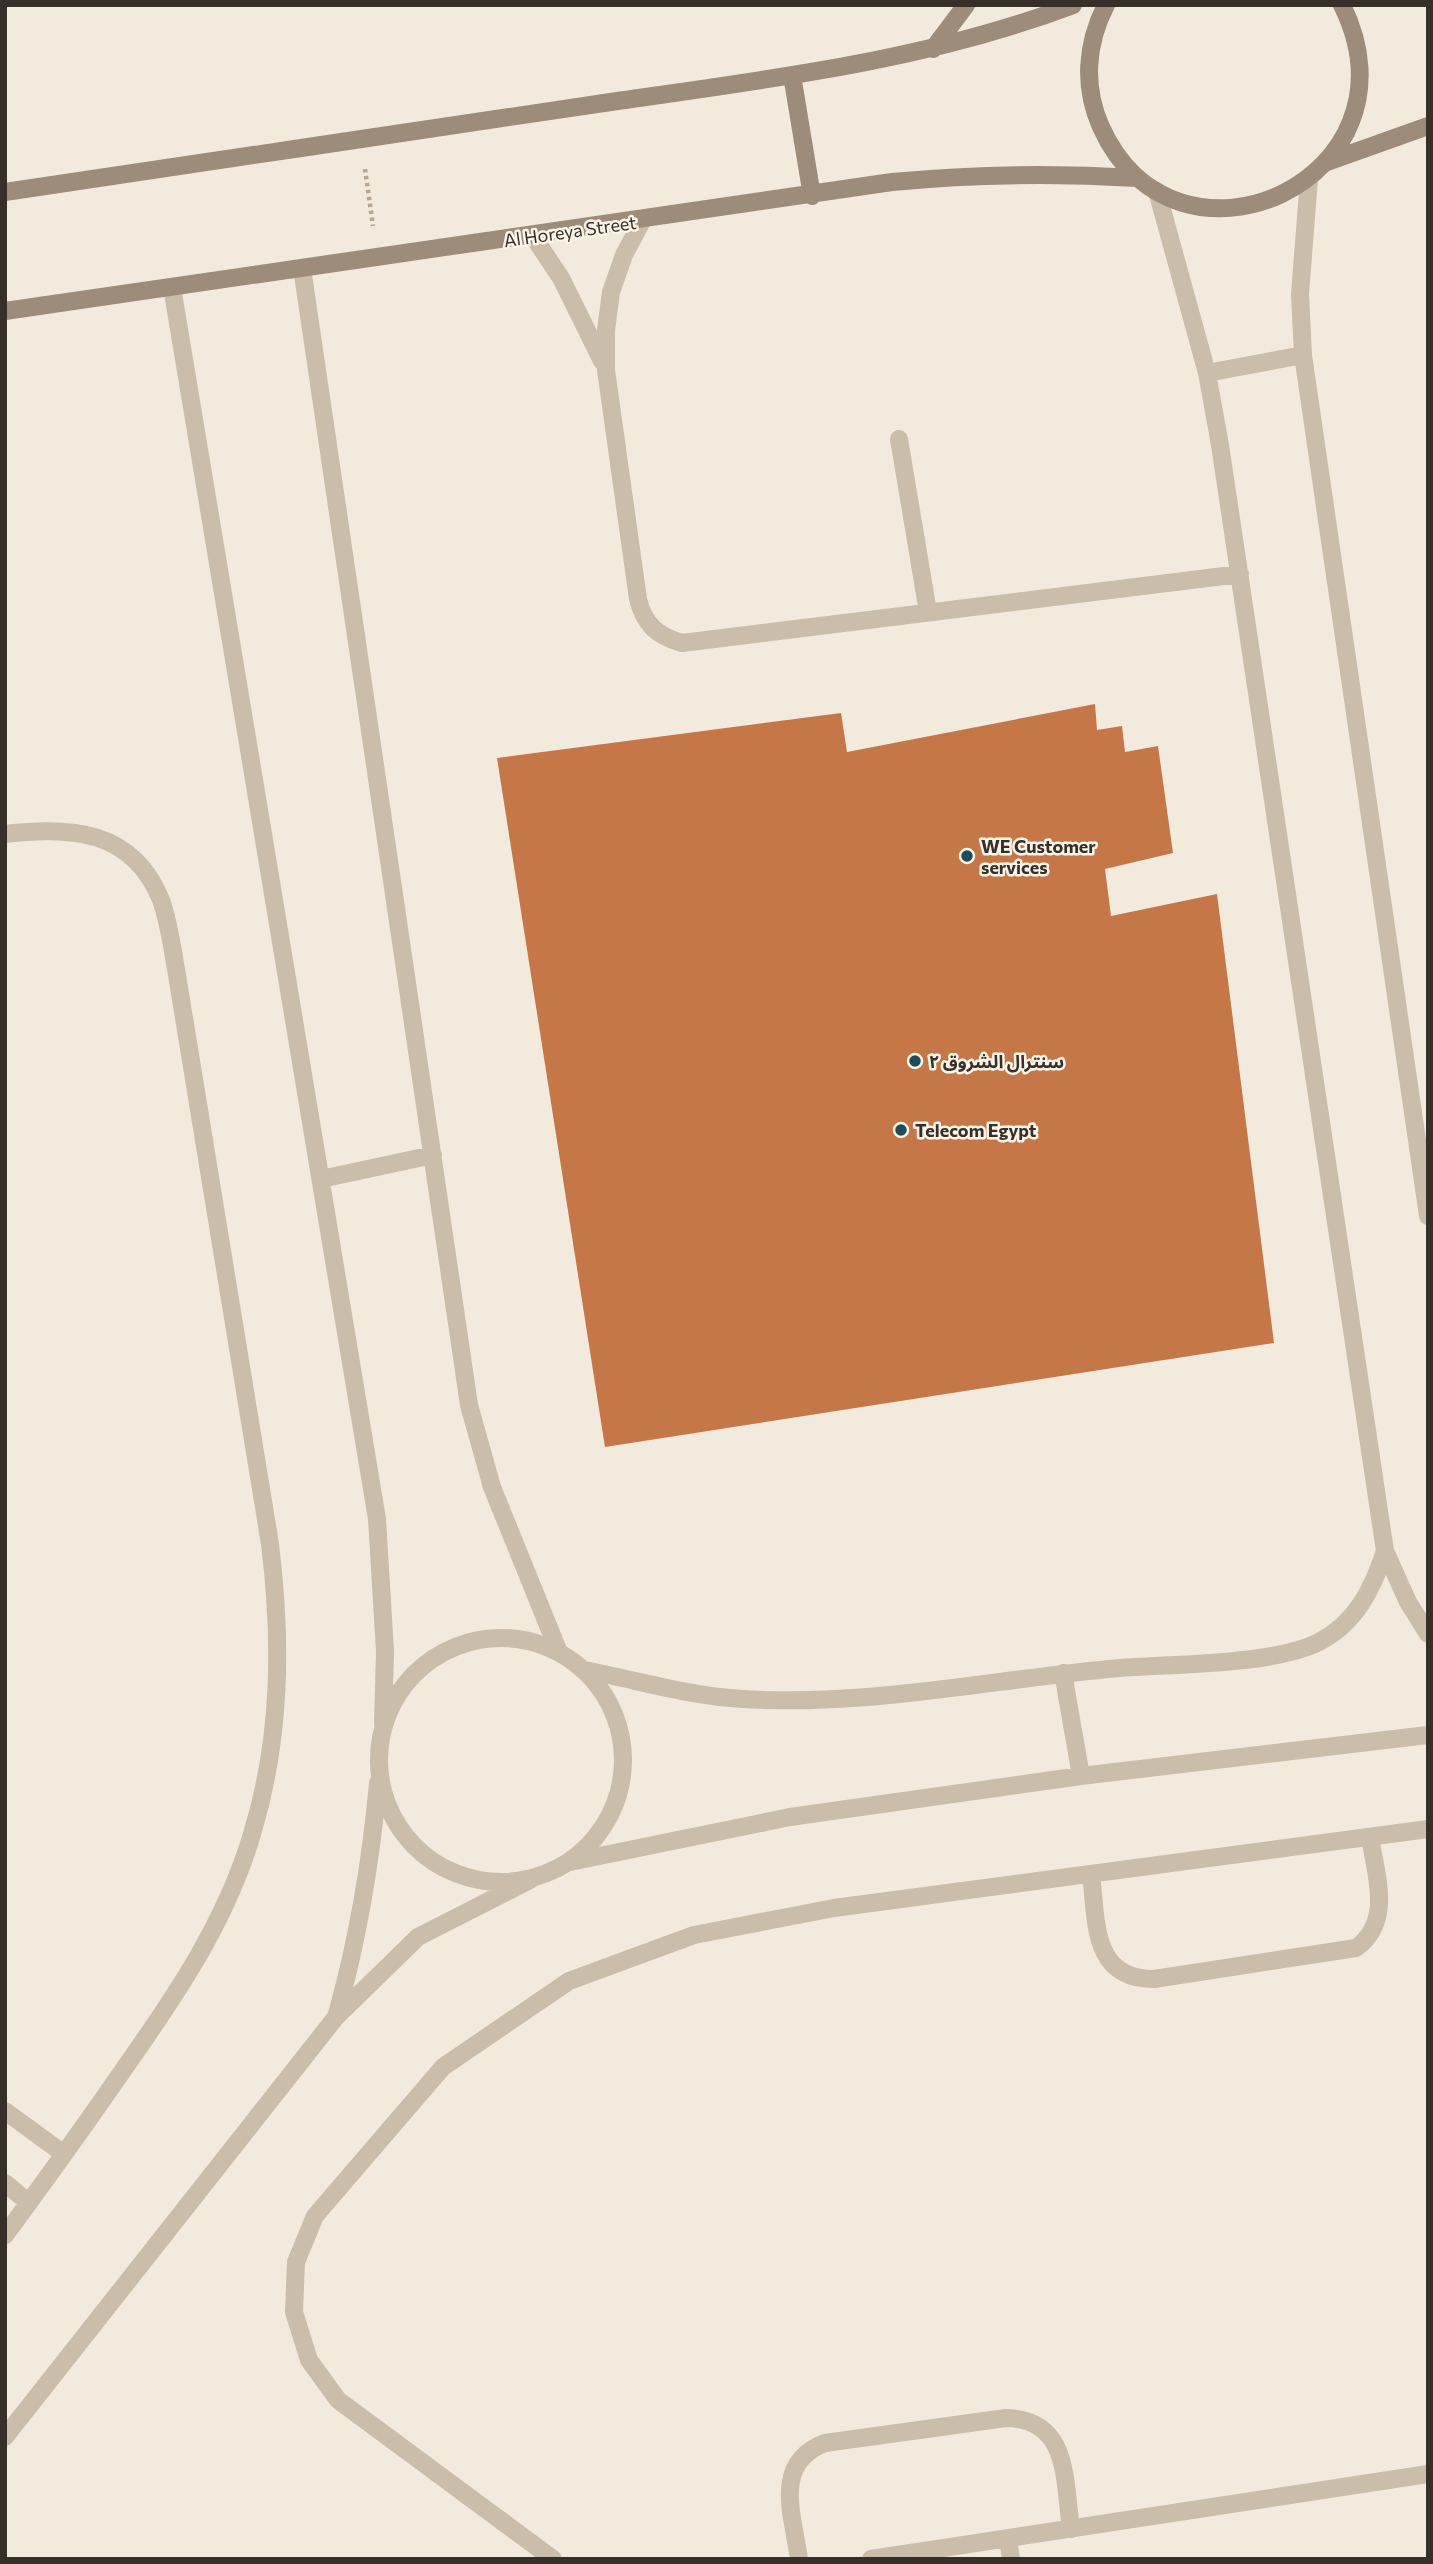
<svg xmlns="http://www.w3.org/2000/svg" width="1433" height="2564" viewBox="0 0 1433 2564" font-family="Commissioner,'Noto Sans Arabic',sans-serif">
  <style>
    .building { fill: #c57748 }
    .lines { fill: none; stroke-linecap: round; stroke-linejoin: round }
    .path { stroke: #b6a793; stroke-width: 4.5; stroke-dasharray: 3.5 3.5; stroke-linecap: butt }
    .lane { stroke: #cabda9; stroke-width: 18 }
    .street { stroke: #cabda9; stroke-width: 18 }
    .secondary { stroke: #9e8c7a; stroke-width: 18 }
    .poi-dot { fill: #1e4d59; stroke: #faf4e9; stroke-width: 2.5 }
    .labels { text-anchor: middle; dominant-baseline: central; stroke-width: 5; stroke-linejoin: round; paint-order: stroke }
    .street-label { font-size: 18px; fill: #372f29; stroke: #faf4e9 }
    .poi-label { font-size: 18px; font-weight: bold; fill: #372f29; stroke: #faf4e9; text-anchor: start }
  </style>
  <rect width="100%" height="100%" fill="#f2ebdd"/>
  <!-- building -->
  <path class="building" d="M 1095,704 L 1097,730 L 1122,726 L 1125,752 L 1158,746 L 1173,853 L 1105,869 L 1111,916 L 1217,894 L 1274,1343 L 605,1447 L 497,758 L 841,713 L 847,752 Z"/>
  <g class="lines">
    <!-- path -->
    <path class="path" d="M 365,169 L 373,226"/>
    <!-- lane -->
    <path class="lane" d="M 899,439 L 928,612
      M 1091,1874 C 1097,1921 1091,1979 1154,1979 L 1356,1948 C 1393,1921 1376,1876 1370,1837
      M 799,2559 C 793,2515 772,2463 825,2443 L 1006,2418 C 1070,2419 1064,2481 1071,2529"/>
    <!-- street -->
    <path class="street" d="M 1309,179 L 1300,294 L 1303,355 L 1428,1216
      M 642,221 L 624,255 L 611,292 L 606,330 L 606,370 L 638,599 C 644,624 657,636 682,643 L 1240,574
      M 533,236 L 561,278 L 602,361
      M 302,268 L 469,1405 L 492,1487 L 558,1650
      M 172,287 L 377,1519 L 385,1651 L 383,1724
      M 1207,373 L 1303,355
      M 5,834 C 71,826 133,830 161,900 C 169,922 172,947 176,969 L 270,1544 C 282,1642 281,1739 252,1834 C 225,1926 171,2002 117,2079 C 80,2132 43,2184 5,2235
      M 321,1179 L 433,1155
      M 1385,1551 L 1408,1602 L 1428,1634
      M379 1760a122 122 0 1 1 244 0a122 122 0 1 1-244 0Z
      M 584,1670 C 632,1679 682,1694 730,1698 C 861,1709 991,1679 1120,1668 C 1173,1664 1274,1665 1319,1642 C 1356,1623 1373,1588 1385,1551 L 1220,445 L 1207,373 L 1157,191
      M 1063,1673 L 1081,1776
      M 570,1862 L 790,1817 L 1081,1776 L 1428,1735
      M 337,2014 C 358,1938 371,1861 378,1783
      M 5,2111 L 64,2154
      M 5,2183 L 29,2203
      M 5,2437 L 336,2017 L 418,1937 L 530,1880
      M 1008,2538 L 1011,2559
      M 553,2559 L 338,2400 L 309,2360 L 294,2312 L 296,2262 L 315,2216 L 443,2067 L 569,1981 L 694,1935 L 834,1908 L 1428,1829
      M 871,2559 L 1428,2474"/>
    <!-- secondary -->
    <path class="secondary" d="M 1106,5 C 1086,44 1083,87 1101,127 C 1176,294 1428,179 1342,5
      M 933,49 L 966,5
      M 792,75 L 812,196
      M 1327,162 L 1428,126
      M 5,192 C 205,162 404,133 604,103 C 762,80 923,62 1073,5
      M 5,311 L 892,182 C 975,174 1054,173 1137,178"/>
  </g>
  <!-- markers -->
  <g class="poi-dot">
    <circle cx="967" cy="856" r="7"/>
    <circle cx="915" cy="1061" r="7"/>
    <circle cx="901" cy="1130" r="7"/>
  </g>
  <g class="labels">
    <!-- street labels -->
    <g class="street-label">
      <text transform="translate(570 231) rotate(-8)">Al Horeya Street</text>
    </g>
    <!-- poi labels -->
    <g class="poi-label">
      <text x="981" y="846">WE Customer<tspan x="981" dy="21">services</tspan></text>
      <text x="929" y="1061">سنترال الشروق ٢</text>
      <text x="915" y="1130">Telecom Egypt</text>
    </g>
  </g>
  <!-- border -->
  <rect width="1433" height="2564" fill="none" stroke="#372f29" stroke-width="14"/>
</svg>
